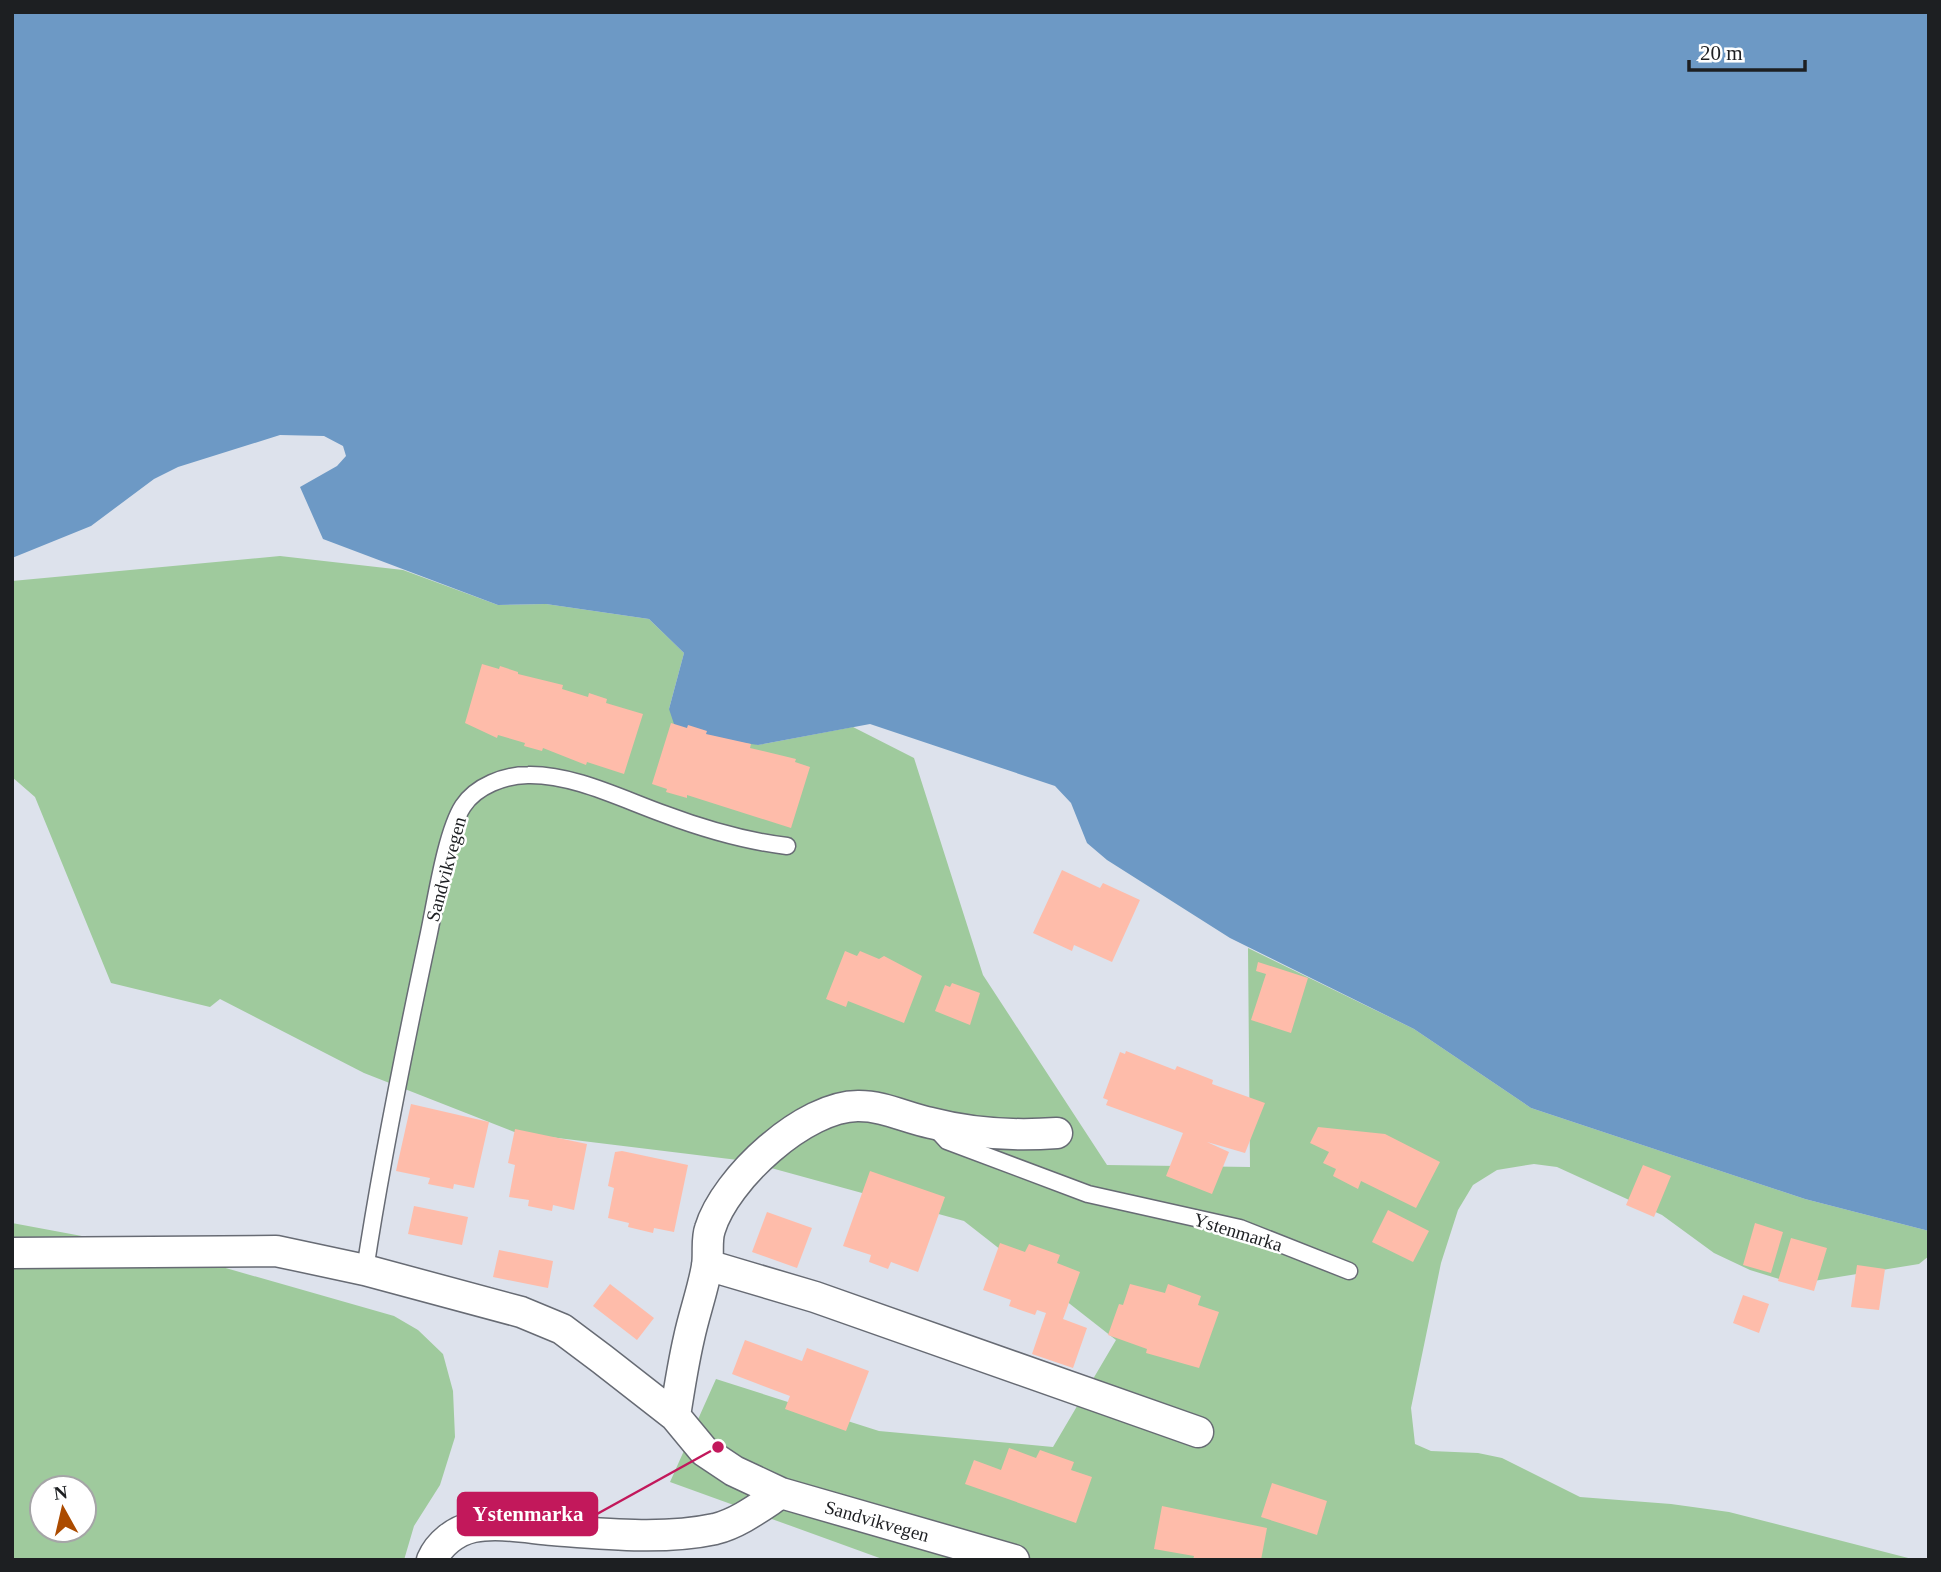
<svg xmlns="http://www.w3.org/2000/svg" width="1941" height="1572" viewBox="0 0 1941 1572" font-family="Georgia,serif">
  <style>
    .green { fill: #9fca9d; fill-rule: evenodd }
    .water { fill: #6d99c5 }
    .building { fill: #febcaa }
    .lines { fill: none; stroke-linecap: round; stroke-linejoin: round }
    .lane-casing { stroke: #676b74; stroke-width: 19 }
    .street-casing { stroke: #676b74; stroke-width: 33 }
    .lane { stroke: #fff; stroke-width: 16 }
    .street { stroke: #fff; stroke-width: 30 }
    .labels { text-anchor: middle; dominant-baseline: central; stroke-width: 5; stroke-linejoin: round; paint-order: stroke }
    .street-label { font-size: 19px; fill: #1d1f22; stroke: #fff }
    .leader { fill: none; stroke: #c2185b; stroke-width: 2.5 }
    .callout-dot { fill: #c2185b; stroke: #fff; stroke-width: 2.5 }
    .callout { fill: #c2185b; stroke: #c2185b; stroke-width: 2.5 }
    .callout-label { font-size: 21px; text-anchor: middle; font-weight: bold; fill: #fff }
  </style>
  <rect width="100%" height="100%" fill="#dde2ec"/>
  <!-- green -->
  <path class="green" d="M 280,556 L 403,570 L 498,605 L 546,604 L 649,619 L 684,653 L 669,709 L 758,745 L 853,727 L 914,758 L 983,975 L 1107,1165 L 1250,1167 L 1248,948 L 1414,1029 L 1531,1108 L 1805,1199 L 1929,1231 L 1929,1256 L 1919,1264 L 1795,1284 L 1750,1270 L 1714,1253 L 1662,1215 L 1557,1167 L 1534,1164 L 1497,1170 L 1473,1185 L 1458,1210 L 1441,1263 L 1411,1408 L 1415,1444 L 1431,1451 L 1478,1453 L 1502,1458 L 1580,1497 L 1671,1504 L 1729,1512 L 1916,1560 L 885,1560 L 670,1482 L 716,1379 L 879,1431 L 1053,1447 L 1116,1340 L 964,1221 L 746,1161 L 517,1133 L 364,1073 L 220,999 L 210,1007 L 111,983 L 35,797 L 12,777 L 12,581 Z
    M 12,1223 L 173,1253 L 394,1316 L 418,1330 L 443,1354 L 453,1391 L 455,1437 L 440,1485 L 414,1526 L 404,1560 L 12,1560 ZM 42,1488 L 84,1488 L 84,1530 L 42,1530 Z"/>
  <!-- water -->
  <path class="water" d="M 12,12 L 1929,12 L 1929,1231 L 1805,1199 L 1531,1108 L 1414,1029 L 1230,938 L 1107,860 L 1087,843 L 1071,803 L 1055,786 L 870,724 L 758,745 L 690,735 L 675,727 L 669,709 L 684,653 L 649,619 L 546,604 L 498,605 L 323,539 L 300,487 L 337,466 L 346,456 L 343,446 L 324,436 L 280,435 L 178,467 L 154,479 L 91,526 L 12,558 Z"/>
  <!-- building -->
  <path class="building" d="M 482,664 L 499,669 L 500,666 L 518,672 L 518,674 L 563,685 L 562,689 L 588,697 L 589,693 L 607,699 L 606,703 L 643,714 L 624,774 L 587,762 L 586,765 L 543,748 L 542,751 L 524,746 L 525,743 L 498,735 L 497,738 L 465,723 Z
    M 671,723 L 687,728 L 688,725 L 707,731 L 706,734 L 751,744 L 750,748 L 796,759 L 795,762 L 810,767 L 791,828 L 687,795 L 687,798 L 666,792 L 667,789 L 652,784 Z
    M 1062,870 L 1100,888 L 1103,883 L 1140,900 L 1112,962 L 1074,945 L 1072,951 L 1033,933 Z
    M 845,951 L 857,956 L 860,951 L 879,959 L 884,956 L 922,976 L 904,1023 L 848,1001 L 846,1007 L 826,999 Z
    M 1258,962 L 1308,978 L 1291,1033 L 1251,1020 L 1266,974 L 1256,971 Z
    M 952,983 L 980,993 L 970,1025 L 935,1011 L 945,985 L 950,987 Z
    M 1126,1051 L 1175,1070 L 1177,1066 L 1213,1080 L 1212,1084 L 1265,1103 L 1245,1153 L 1207,1142 L 1229,1152 L 1212,1194 L 1166,1176 L 1183,1133 L 1106,1105 L 1108,1100 L 1103,1098 L 1120,1052 L 1125,1054 Z
    M 411,1104 L 489,1122 L 474,1188 L 454,1184 L 453,1189 L 428,1184 L 430,1178 L 396,1171 Z
    M 1318,1127 L 1385,1134 L 1440,1162 L 1416,1208 L 1361,1181 L 1358,1189 L 1333,1176 L 1336,1169 L 1323,1163 L 1329,1152 L 1310,1143 Z
    M 515,1129 L 587,1144 L 574,1210 L 553,1205 L 552,1211 L 528,1206 L 529,1200 L 509,1197 L 515,1165 L 508,1163 Z
    M 622,1151 L 688,1165 L 674,1232 L 654,1228 L 653,1233 L 628,1227 L 629,1223 L 608,1218 L 614,1188 L 608,1186 L 615,1152 Z
    M 1643,1165 L 1671,1176 L 1654,1217 L 1626,1205 Z
    M 870,1171 L 945,1197 L 918,1272 L 891,1262 L 888,1269 L 869,1262 L 871,1255 L 843,1246 Z
    M 414,1206 L 468,1217 L 462,1245 L 408,1234 Z
    M 1388,1210 L 1429,1231 L 1413,1262 L 1372,1242 Z
    M 767,1212 L 812,1228 L 797,1268 L 752,1252 Z
    M 1755,1223 L 1783,1232 L 1771,1273 L 1743,1265 Z
    M 1791,1238 L 1827,1248 L 1814,1291 L 1778,1281 Z
    M 1000,1243 L 1025,1252 L 1029,1244 L 1060,1255 L 1057,1263 L 1080,1272 L 1063,1319 L 1087,1328 L 1073,1368 L 1032,1354 L 1046,1313 L 1037,1310 L 1035,1315 L 1009,1306 L 1011,1300 L 983,1290 Z
    M 499,1250 L 553,1261 L 548,1288 L 493,1277 Z
    M 1857,1265 L 1885,1269 L 1879,1310 L 1851,1307 Z
    M 610,1284 L 654,1318 L 637,1340 L 593,1306 Z
    M 1130,1284 L 1165,1293 L 1168,1284 L 1201,1296 L 1198,1305 L 1219,1312 L 1199,1368 L 1146,1353 L 1147,1349 L 1108,1335 L 1119,1304 L 1123,1305 Z
    M 1743,1295 L 1769,1304 L 1759,1333 L 1733,1323 Z
    M 745,1340 L 802,1361 L 807,1348 L 869,1371 L 846,1431 L 785,1409 L 790,1396 L 732,1374 Z
    M 1009,1448 L 1036,1458 L 1040,1450 L 1074,1462 L 1071,1470 L 1092,1477 L 1076,1523 L 965,1484 L 974,1460 L 1001,1470 Z
    M 1272,1483 L 1327,1501 L 1317,1535 L 1261,1517 Z
    M 1162,1506 L 1267,1528 L 1261,1560 L 1193,1560 L 1194,1556 L 1154,1549 Z"/>
  <g class="lines">
    <!-- lane casing -->
    <g class="lane-casing">
      <path id="lane" d="M 937,1130 L 947,1141 L 1088,1194 L 1240,1228 L 1349,1271
        M 365,1270 C 382,1157 405,1045 429,933 C 436,900 446,832 463,806 C 476,786 505,775 528,775 C 573,774 622,799 664,814 C 704,829 745,841 787,846"/>
    </g>
    <!-- street casing -->
    <g class="street-casing">
      <path id="street" d="M 12,1253 L 276,1251 L 365,1270 L 521,1312 L 562,1329 L 602,1359 L 675,1416 L 704,1451 L 734,1471 L 781,1493 L 1014,1560
        M 707,1265 L 815,1297 L 1198,1432
        M 675,1416 C 679,1390 683,1364 689,1338 C 694,1314 703,1290 707,1266 C 709,1254 706,1240 710,1229 C 725,1179 805,1105 859,1106 C 884,1106 906,1118 931,1123 C 973,1134 1014,1136 1057,1133
        M 432,1560 C 439,1544 455,1531 473,1527 C 498,1522 528,1528 553,1530 C 605,1534 664,1540 715,1529 C 739,1523 761,1506 781,1493"/>
    </g>
    <!-- lane -->
    <use href="#lane" class="lane"/>
    <!-- street -->
    <use href="#street" class="street"/>
  </g>
  <g class="labels">
    <!-- street labels -->
    <g class="street-label">
      <text transform="translate(446 869) rotate(-75)">Sandvikvegen</text>
      <text transform="translate(1238 1232) rotate(17)">Ystenmarka</text>
      <text transform="translate(877 1521) rotate(16)">Sandvikvegen</text>
    </g>
  </g>
  <!-- callouts -->
  <path class="leader" d="M718 1447L597 1514"/>
  <circle class="callout-dot" cx="718" cy="1447" r="7"/>
  <rect class="callout" x="458" y="1493" width="139" height="42" rx="7"/>
  <g class="callout-label">
    <text x="528" y="1521">Ystenmarka</text>
  </g>
  <!-- border -->
  <rect width="1941" height="1572" fill="none" stroke="#1d1f22" stroke-width="28"/>
  <!-- north arrow -->
  <g transform="translate(63 1509) rotate(352)"><circle r="33" fill="#ffffff" stroke="#a5a5a7" stroke-width="2"/>
  <path d="M0-5L12 26L0 18L-12 26Z" fill="#ab4b00"/>
  <text y="-10" font-size="19" font-weight="bold" text-anchor="middle" fill="#1d1f22">N</text>
  </g>
  <!-- scale -->
  <path d="M1689 60v10h116v-10" fill="none" stroke="#1d1f22" stroke-width="3.5"/>
  <text x="1700" y="60" font-size="21" fill="#1d1f22" stroke="#ffffff" stroke-width="5" paint-order="stroke">20 m</text>
</svg>
